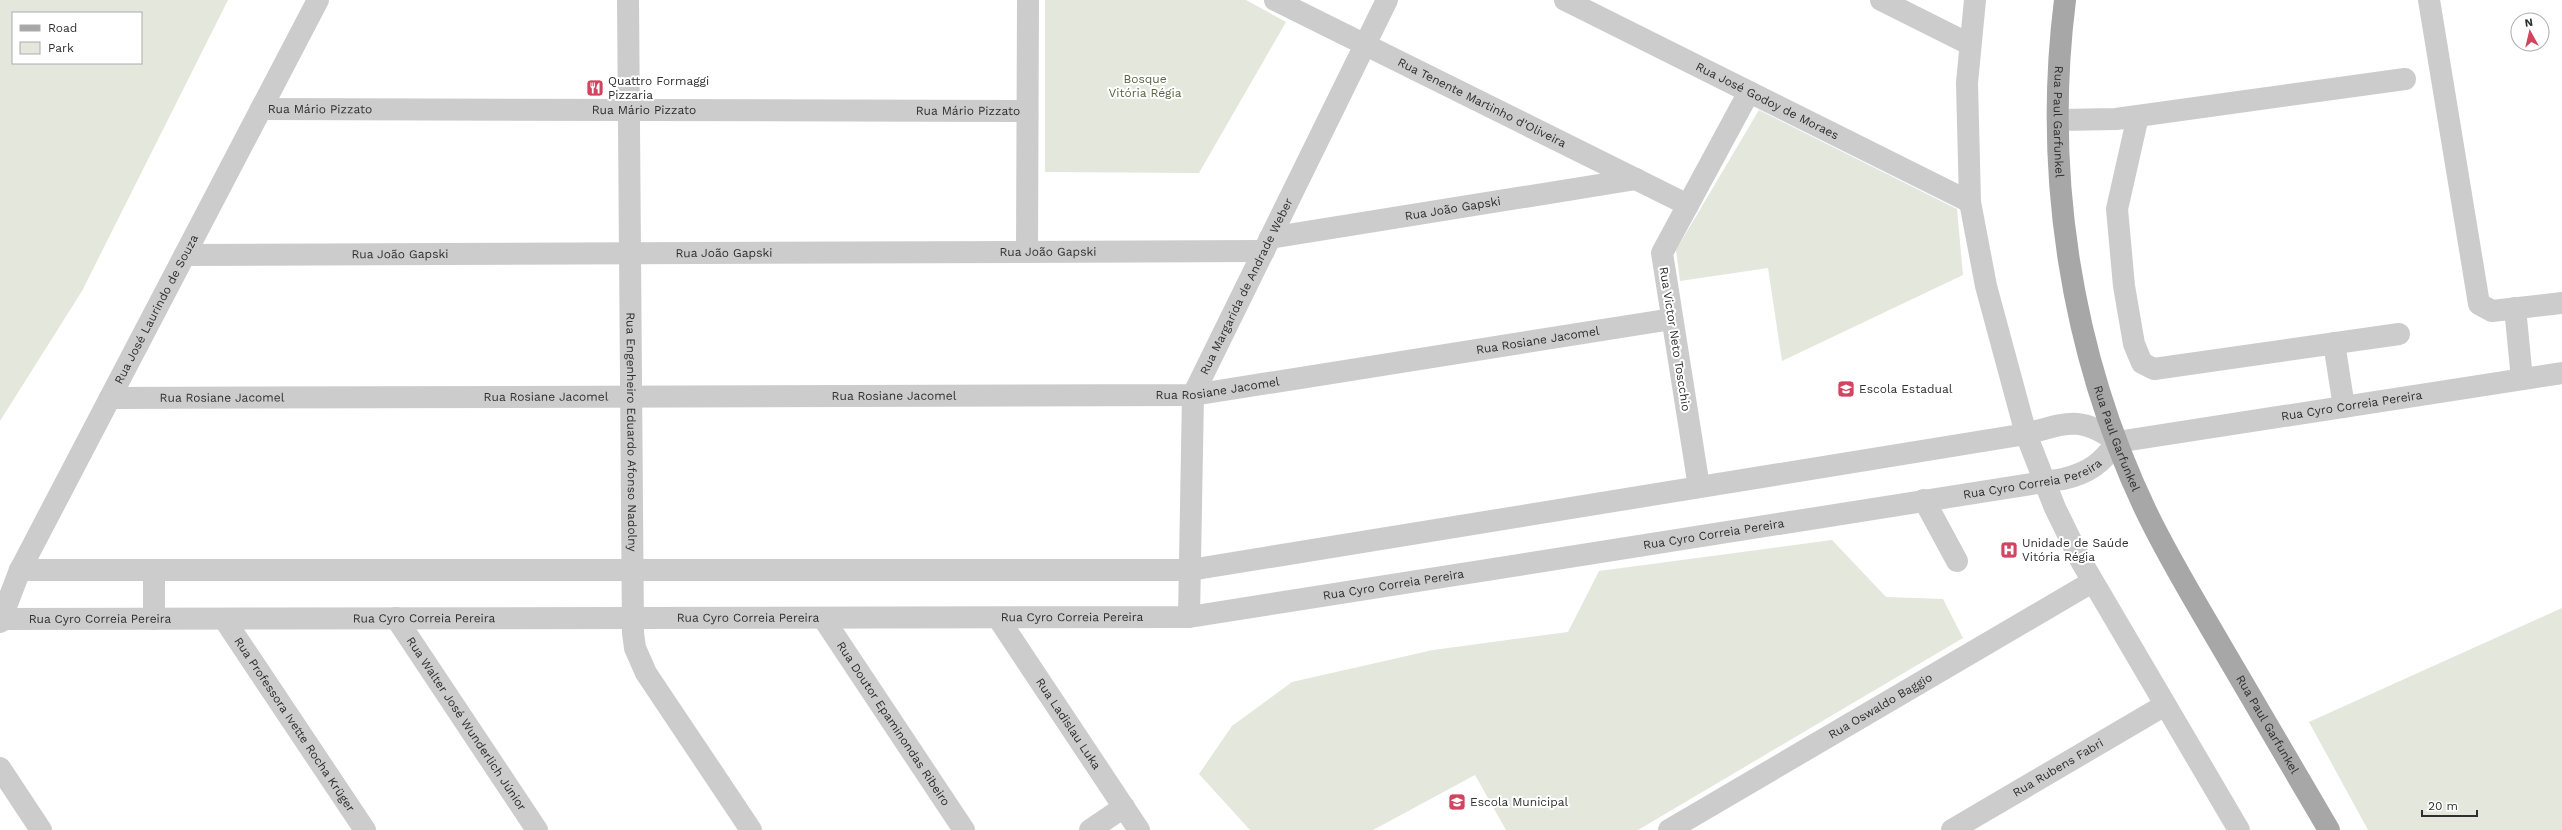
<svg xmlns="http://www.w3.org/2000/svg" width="2562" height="830" viewBox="0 0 2562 830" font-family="'Work Sans',sans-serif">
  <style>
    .green { fill: #e3e7dc; fill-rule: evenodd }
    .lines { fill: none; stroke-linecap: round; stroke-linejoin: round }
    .minor { stroke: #ccc; stroke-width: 22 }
    .major { stroke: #a7a7a7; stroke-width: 22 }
    .labels { text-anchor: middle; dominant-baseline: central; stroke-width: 4; stroke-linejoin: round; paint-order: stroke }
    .park-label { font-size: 12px; fill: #576641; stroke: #fff }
    .poi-label { font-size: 12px; fill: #2f2f2f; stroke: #fff; text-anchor: start }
    .street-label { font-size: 12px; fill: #2f2f2f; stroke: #fff }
  </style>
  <rect width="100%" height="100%" fill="#fff"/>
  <!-- green -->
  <path class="green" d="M 0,0 L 228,0 L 82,291 L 0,421 ZM 13,13 L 141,13 L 141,63 L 13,63 Z
    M 1045,0 L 1246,0 L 1286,22 L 1199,173 L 1045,172 Z
    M 1759,110 L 1957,209 L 1963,275 L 1782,361 L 1768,268 L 1680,281 L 1676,250 Z
    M 1832,540 L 1886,597 L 1943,599 L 1963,638 L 1638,830 L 1506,830 L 1475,775 L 1373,830 L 1250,830 L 1199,774 L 1232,726 L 1292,682 L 1433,650 L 1568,632 L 1599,571 Z
    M 2562,608 L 2562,830 L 2368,830 L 2309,722 Z"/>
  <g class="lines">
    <!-- minor -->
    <g class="minor">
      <path id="s1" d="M 628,0 L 633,633 L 635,648 L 646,673 L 751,830"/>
      <path id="s2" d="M 1275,0 L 1688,205"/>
      <path id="s3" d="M 1565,0 L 1970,202"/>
      <path d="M 1881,0 L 1969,44"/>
      <path d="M 1975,0 L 1967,83 L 1970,202 L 1986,286 L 2026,434 L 2055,508 L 2081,561 L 2239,830"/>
      <path d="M 2429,0 L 2479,304 L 2492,311 L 2562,303"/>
      <path id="s4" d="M 261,109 L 1027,111"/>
      <path d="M 2138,116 L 2117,209 L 2124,286 L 2134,344 L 2142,363 L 2154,369 L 2399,334"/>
      <path d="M 2059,120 L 2116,119 L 2405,79"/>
      <path id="s5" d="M 1270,238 L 1636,179"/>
      <path d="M 1027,252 L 1028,0"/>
      <path id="s6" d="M 185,255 L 1264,251"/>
      <path d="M 2515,308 L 2522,379"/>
      <path d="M 2334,343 L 2344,407"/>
      <path id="s7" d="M 110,398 L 1193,395 L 1672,319"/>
      <path d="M 1699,487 L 1662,253 L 1749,92"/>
      <path d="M 1924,500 L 1957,561"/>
      <path id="s8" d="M 20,570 L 1190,570 L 2026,434 C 2067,423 2080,415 2117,442 L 2562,373"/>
      <path id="s9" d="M 1189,617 L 1193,395 L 1387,0"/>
      <path id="s10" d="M 396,618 L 537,830"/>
      <path id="s11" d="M 823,618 L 964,830"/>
      <path id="s12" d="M 998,618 L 1139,830"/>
      <path id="s13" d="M 1,619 L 1189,617 L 2063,479 C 2089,473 2102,463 2117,442"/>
      <path d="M 154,619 L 154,570"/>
      <path id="s14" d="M 224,619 L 365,830"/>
      <path id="s15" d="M 0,622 L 20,570 L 318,0"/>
      <path d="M 0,768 L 41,830"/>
      <path d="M 1090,830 L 1124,807"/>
      <path id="s16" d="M 1669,830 L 2092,582"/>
      <path id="s17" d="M 1952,830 L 2165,705"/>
    </g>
    <!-- major -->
    <path class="major" id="s18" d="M 2065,0 C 2043,173 2071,354 2146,511 C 2168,557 2195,601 2220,644 C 2257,706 2293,768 2329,830"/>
  </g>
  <!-- icons -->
  <defs>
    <g id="restaurant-square" transform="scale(0.9)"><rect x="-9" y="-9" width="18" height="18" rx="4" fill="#d24561" stroke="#fff"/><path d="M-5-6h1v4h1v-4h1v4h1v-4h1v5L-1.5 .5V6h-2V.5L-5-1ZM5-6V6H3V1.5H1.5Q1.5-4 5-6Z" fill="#fff"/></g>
    <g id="school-square" transform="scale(0.9)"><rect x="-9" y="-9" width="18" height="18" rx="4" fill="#d24561" stroke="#fff"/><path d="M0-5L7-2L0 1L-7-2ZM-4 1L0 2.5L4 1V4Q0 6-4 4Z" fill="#fff"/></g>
    <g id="hospital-square" transform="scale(0.9)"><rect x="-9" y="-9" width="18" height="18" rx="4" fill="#d24561" stroke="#fff"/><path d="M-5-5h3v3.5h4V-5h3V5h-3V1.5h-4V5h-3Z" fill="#fff"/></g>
  </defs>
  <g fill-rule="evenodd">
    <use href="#restaurant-square" x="595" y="88"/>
    <use href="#school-square" x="1846" y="389"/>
    <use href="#hospital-square" x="2009" y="550"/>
    <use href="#school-square" x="1457" y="802"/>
  </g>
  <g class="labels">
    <!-- park labels -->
    <g class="park-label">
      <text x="1145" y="79">Bosque<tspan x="1145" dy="14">Vitória Régia</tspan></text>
    </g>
    <!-- poi labels -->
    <g class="poi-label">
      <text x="608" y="81">Quattro Formaggi<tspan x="608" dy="14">Pizzaria</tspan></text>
      <text x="1859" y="389">Escola Estadual</text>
      <text x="2022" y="543">Unidade de Saúde<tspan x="2022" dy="14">Vitória Régia</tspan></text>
      <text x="1470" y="802">Escola Municipal</text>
    </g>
    <!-- street labels -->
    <g class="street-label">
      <text stroke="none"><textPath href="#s3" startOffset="226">Rua José Godoy de Moraes</textPath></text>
      <text stroke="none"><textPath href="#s2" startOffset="231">Rua Tenente Martinho d'Oliveira</textPath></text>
      <text stroke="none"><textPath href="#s4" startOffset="59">Rua Mário Pizzato</textPath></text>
      <text stroke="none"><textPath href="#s4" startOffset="383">Rua Mário Pizzato</textPath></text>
      <text stroke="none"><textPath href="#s4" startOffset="707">Rua Mário Pizzato</textPath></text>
      <text stroke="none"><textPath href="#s18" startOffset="122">Rua Paul Garfunkel</textPath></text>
      <text stroke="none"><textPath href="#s5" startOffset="185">Rua João Gapski</textPath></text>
      <text stroke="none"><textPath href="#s6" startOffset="863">Rua João Gapski</textPath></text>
      <text stroke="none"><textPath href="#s6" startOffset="539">Rua João Gapski</textPath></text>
      <text stroke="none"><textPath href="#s6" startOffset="215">Rua João Gapski</textPath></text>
      <text stroke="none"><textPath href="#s9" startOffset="343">Rua Margarida de Andrade Weber</textPath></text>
      <text stroke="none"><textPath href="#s15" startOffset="350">Rua José Laurindo de Souza</textPath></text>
      <text transform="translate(1675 339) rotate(81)">Rua Victor Neto Toscchio</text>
      <text stroke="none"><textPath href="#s7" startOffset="1432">Rua Rosiane Jacomel</textPath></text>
      <text stroke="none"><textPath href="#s7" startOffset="1108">Rua Rosiane Jacomel</textPath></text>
      <text stroke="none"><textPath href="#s7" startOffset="784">Rua Rosiane Jacomel</textPath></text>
      <text stroke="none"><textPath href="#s7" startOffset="436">Rua Rosiane Jacomel</textPath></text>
      <text stroke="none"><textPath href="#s7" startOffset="112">Rua Rosiane Jacomel</textPath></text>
      <text stroke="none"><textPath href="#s8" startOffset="2351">Rua Cyro Correia Pereira</textPath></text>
      <text stroke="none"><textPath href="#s1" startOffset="432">Rua Engenheiro Eduardo Afonso Nadolny</textPath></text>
      <text stroke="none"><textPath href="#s18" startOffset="446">Rua Paul Garfunkel</textPath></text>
      <text stroke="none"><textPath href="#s13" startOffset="2043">Rua Cyro Correia Pereira</textPath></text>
      <text stroke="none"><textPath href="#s13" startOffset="1719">Rua Cyro Correia Pereira</textPath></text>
      <text stroke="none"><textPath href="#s13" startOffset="1395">Rua Cyro Correia Pereira</textPath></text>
      <text stroke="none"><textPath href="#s13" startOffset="423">Rua Cyro Correia Pereira</textPath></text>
      <text stroke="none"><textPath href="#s13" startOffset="747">Rua Cyro Correia Pereira</textPath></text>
      <text stroke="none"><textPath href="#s13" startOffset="1071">Rua Cyro Correia Pereira</textPath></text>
      <text stroke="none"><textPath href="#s13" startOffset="99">Rua Cyro Correia Pereira</textPath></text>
      <text stroke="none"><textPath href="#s16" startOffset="245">Rua Oswaldo Baggio</textPath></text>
      <text stroke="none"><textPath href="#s14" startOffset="127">Rua Professora Ivette Rocha Krüger</textPath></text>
      <text stroke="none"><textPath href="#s10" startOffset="127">Rua Walter José Wunderlich Júnior</textPath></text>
      <text stroke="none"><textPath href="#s11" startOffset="127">Rua Doutor Epaminondas Ribeiro</textPath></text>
      <text stroke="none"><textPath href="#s12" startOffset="127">Rua Ladislau Luka</textPath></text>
      <text stroke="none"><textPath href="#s18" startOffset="770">Rua Paul Garfunkel</textPath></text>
      <text stroke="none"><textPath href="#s17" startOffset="123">Rua Rubens Fabri</textPath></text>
    </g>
  </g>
  <!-- legend -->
  <rect x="12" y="12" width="130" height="52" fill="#ffffff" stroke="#acacac"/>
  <rect x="20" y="25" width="20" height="6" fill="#a7a7a7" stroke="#acacac"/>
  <text x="48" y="32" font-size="12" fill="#2f2f2f">Road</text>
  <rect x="20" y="42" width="20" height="12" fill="#e3e7dc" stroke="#acacac"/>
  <text x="48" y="52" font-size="12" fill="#2f2f2f">Park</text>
  <!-- north arrow -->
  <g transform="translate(2530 32) rotate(352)"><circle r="19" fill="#ffffff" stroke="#acacac"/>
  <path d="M0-3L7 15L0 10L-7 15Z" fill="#d24561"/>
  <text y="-6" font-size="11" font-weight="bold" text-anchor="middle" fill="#2f2f2f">N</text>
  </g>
  <!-- scale -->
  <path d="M2422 810v6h55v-6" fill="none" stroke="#2f2f2f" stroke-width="2"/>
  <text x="2428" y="810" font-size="12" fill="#2f2f2f" stroke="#ffffff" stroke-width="3" paint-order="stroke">20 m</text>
</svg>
